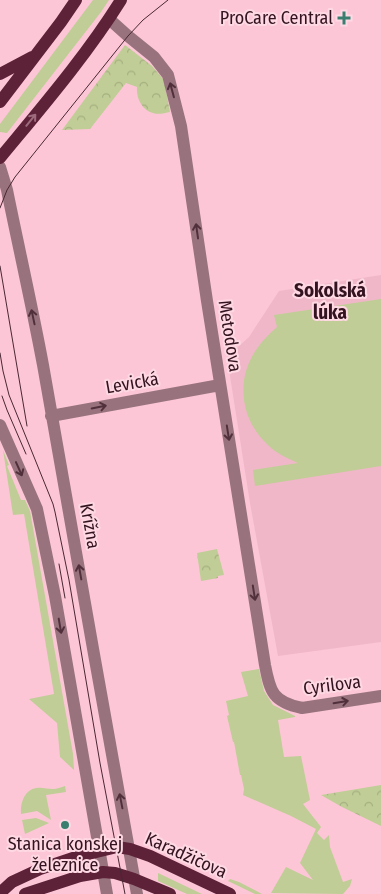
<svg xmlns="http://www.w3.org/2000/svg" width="381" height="894" viewBox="0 0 381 894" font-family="'Fira Sans Condensed',sans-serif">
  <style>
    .built { fill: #f0b7c8 }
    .grass { fill: #c0cd96 }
    .park { fill: url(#park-crowns) }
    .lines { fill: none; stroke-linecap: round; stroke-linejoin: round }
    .minor { stroke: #98737e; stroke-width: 12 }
    .major { stroke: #5d2138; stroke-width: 12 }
    .tram { stroke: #492733; stroke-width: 1 }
    .oneway { stroke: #51303c }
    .oneway2 { stroke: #9d6b7c }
    .poi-dot { fill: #3a7e70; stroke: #fed9e3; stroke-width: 2 }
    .labels { text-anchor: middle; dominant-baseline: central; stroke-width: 4; stroke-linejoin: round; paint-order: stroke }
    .poi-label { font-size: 18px; fill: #33131f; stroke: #fed9e3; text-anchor: end }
    .street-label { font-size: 18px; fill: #33131f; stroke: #fed9e3 }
    .neighbourhood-label { font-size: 19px; font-weight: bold; fill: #33131f; stroke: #fed9e3 }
  </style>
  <defs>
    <pattern id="park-crowns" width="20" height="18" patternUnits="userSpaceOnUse" patternTransform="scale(1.25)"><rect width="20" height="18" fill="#c0cd96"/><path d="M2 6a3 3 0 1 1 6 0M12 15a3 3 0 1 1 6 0" fill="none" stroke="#a5af81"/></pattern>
  </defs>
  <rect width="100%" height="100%" fill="#fcc6d6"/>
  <!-- built -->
  <path class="built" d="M 381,275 L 381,642 L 278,656 L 250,503 L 227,357 L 249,337 L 279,291 Z"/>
  <!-- grass -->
  <path class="grass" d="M 93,0 L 109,0 L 101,12 L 7,133 L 0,132 L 0,124 Z
    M 381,299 L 381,466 L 255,486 L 253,470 L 298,463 C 287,458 277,454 268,445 C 241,420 235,381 256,350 C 262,341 269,334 277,327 L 274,315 Z
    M 3,450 L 9,465 L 7,466 L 21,500 L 25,500 L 30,511 L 73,754 L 74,770 L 60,757 L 57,723 L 29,699 L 54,694 L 24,514 L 13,515 Z
    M 259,669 L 264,691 L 273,705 L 295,716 L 295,717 L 278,720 L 284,757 L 301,756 L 310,800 L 303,804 L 321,827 L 317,833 L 324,840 L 329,835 L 330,847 L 343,882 L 352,879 L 350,886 L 343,894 L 271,893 L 286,867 L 313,880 L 300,863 L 316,829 L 291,816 L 243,795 L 244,789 L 241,775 L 240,775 L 234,742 L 233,742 L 227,716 L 229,715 L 226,701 L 248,696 L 241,672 Z
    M 65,786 L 66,792 L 46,795 L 51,820 L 37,811 L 21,814 C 20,804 24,790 36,788 C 42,787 47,789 53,789 C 57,789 61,787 65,786 Z
    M 36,818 L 49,823 L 25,834 L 22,820 Z
    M 158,873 L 202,894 L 187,894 L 158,881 Z
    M 230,879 L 239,882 L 262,894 L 255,894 L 228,881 Z"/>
  <!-- park -->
  <path class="park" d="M 125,45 L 152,66 L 164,80 L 170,112 C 165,113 158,115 153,113 C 142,110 136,98 137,87 L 126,83 L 90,129 L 62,130 Z
    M 217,549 L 224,575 L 218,576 L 218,578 L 201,581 L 197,553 Z
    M 381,785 L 381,826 L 342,807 L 321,795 Z"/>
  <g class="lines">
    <!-- minor -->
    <path class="minor" d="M 109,19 L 128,36 L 154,57 L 168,75 L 181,126 L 207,301 L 265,665 C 270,692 273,702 302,708 L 381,696
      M 0,167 L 7,190 C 19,249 32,306 43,365 C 74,541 105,718 137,894
      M 51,416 L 220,385
      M 0,425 L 37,509 L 55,596 L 107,894"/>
    <!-- major -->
    <path class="major" d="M 0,74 L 32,57
      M 0,102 L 61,22 L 76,0
      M 0,158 C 42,107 86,56 121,0
      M 0,893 L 12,882 L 40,869 L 76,857 L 117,847 L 130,849 L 150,856 L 230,894
      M 25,894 L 80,876 L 103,872 L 115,873 L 134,879 L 170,894"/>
    <!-- tram -->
    <path class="tram" d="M 0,208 L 7,190 L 15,177 L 128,36 L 143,20 L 168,0
      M 0,266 L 27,426
      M 0,353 L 3,371 L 9,395 L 53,504 L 55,512 L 69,580 L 100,763 L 125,894
      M 2,396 L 7,410 L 26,454
      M 59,564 L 65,598"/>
  </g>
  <!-- one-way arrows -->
  <defs><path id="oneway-shaft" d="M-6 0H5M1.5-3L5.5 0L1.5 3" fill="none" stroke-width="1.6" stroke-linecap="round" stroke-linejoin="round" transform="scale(1.25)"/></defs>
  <g class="oneway">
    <use href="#oneway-shaft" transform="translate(172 90) rotate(-105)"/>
    <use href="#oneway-shaft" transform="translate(197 231) rotate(-98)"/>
    <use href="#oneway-shaft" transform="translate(33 317) rotate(-102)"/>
    <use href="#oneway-shaft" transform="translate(99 407) rotate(-11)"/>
    <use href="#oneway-shaft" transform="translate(228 433) rotate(81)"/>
    <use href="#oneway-shaft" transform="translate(19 469) rotate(66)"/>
    <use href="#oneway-shaft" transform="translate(80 572) rotate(-100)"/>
    <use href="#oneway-shaft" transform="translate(254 593) rotate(81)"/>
    <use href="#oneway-shaft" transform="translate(60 626) rotate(80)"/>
    <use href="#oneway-shaft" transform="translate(341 702) rotate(-9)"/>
    <use href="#oneway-shaft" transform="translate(121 801) rotate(-101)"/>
  </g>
  <use class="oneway2" href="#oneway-shaft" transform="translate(31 120) rotate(-51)"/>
  <!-- markers -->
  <g class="poi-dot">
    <path d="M341.5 10.5h5v5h5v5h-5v5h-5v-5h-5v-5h5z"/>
    <circle cx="65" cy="825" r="5"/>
  </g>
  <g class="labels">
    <!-- poi labels -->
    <g class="poi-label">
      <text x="333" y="18">ProCare Central</text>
      <text x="65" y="844" text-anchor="middle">Stanica konskej<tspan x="65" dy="21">železnice</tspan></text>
    </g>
    <!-- street labels -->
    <g class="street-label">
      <text transform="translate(230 336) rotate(81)">Metodova</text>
      <text transform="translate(132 383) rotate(-10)">Levická</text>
      <text transform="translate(90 526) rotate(80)">Krížna</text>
      <text transform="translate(332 685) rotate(-7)">Cyrilova</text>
      <text transform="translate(186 855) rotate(24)">Karadžičova</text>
    </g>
    <!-- neighbourhood labels -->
    <g class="neighbourhood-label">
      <text x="330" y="290">Sokolská<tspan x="330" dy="22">lúka</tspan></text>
    </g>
  </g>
</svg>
